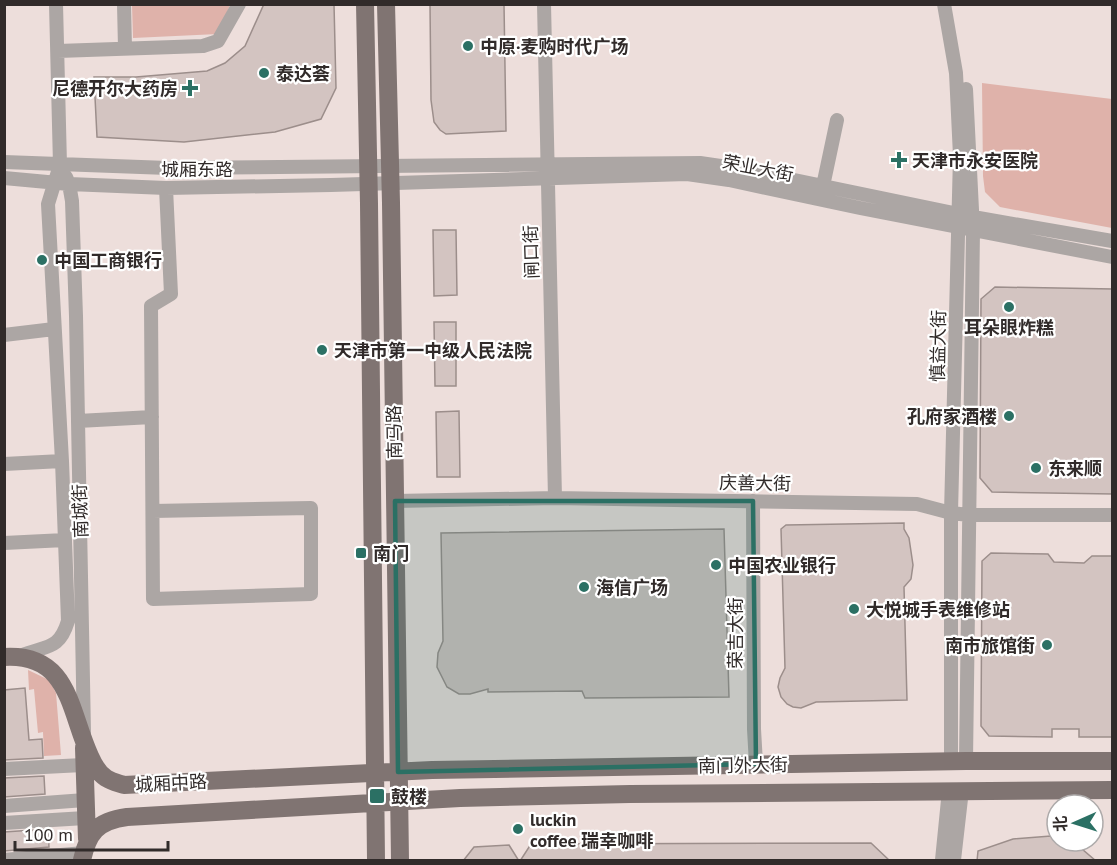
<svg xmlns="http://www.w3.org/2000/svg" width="1117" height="865" viewBox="0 0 1117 865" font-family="'PT Sans','Noto Sans SC',sans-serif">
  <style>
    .green { fill: #dfb2aa }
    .building { fill: #d3c4c1; stroke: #9c8e8b; stroke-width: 1.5 }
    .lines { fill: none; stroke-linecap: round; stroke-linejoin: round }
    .minor { stroke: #aca6a4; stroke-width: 14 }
    .major { stroke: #807472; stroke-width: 18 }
    .marked { fill: #2b7064; fill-opacity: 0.2; stroke: #2b7064; stroke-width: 4.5; stroke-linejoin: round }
    .poi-dot { fill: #2b7064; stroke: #fff; stroke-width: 2 }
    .labels { text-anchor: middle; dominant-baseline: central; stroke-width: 4.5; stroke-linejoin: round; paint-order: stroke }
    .poi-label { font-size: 18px; font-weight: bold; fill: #312b2a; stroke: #fff; text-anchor: start }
    .street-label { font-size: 18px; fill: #312b2a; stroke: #fff }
  </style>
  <rect width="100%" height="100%" fill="#eddedb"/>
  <!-- green -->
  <path class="green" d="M 132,5 L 230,5 L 218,34 L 133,38 Z
    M 982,83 L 1112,99 L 1112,228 L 1000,207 L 985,192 L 983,176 Z
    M 28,670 L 49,680 L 56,693 L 61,755 L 44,756 L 43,732 L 38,733 L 34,689 L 29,690 Z"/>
  <!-- building -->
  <path class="building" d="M 264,4 L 334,4 L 336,88 L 321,119 L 275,132 L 184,142 L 97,137 L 94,77 L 136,77 L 207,71 L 225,63 L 245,46 Z
    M 430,4 L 504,4 L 506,131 L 446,134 L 440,130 L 434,122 L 431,100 Z
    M 433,230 L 456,230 L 457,295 L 434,296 Z
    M 995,287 L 1113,289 L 1113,494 L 992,492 L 980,478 L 981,299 Z
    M 434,322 L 456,322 L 456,386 L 435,386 Z
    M 459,411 L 460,477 L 437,477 L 436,412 Z
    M 904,523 L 904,529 L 909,538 L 913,565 L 911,579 L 904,587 L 907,700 L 816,702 L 801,708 L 793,707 L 787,704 L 781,697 L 778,687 L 780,678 L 785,668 L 781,529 L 786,525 Z
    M 724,529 L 729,697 L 585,698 L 582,691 L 488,692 L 488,689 L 470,694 L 459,694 L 447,687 L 437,667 L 438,653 L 443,641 L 441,533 Z
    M 991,553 L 1048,554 L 1054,562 L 1084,563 L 1092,556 L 1113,556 L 1113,737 L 1079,737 L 1079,729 L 1052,729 L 1052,737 L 989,736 L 981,726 L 982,561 Z
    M 25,688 L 29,740 L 42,739 L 43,758 L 4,760 L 4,690 Z
    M 44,776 L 45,794 L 4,797 L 4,778 Z
    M 48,829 L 49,847 L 4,851 L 4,832 Z
    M 1051,836 L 1057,838 L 1057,841 L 1067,841 L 1076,844 L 1096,861 L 977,861 L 978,851 L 1013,839 Z
    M 871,843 L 890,861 L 520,861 L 531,844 Z
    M 509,845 L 519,861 L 463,861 L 474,847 Z"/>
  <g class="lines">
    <!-- minor -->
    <path class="minor" d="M 124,4 L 125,48
      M 544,4 L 555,498
      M 944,4 L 956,73 L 960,156 L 951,513 L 951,761
      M 58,51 L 203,46 L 218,41 L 239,4
      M 966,89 L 973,230 L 966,761
      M 4,162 L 168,168 L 700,163 L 741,169 L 973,217 L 1112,241
      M 66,177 L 69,184 L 72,201 L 76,316 L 84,733
      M 4,178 L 69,184 L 166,188 L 331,185 L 687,174 L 729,180 L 860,208 L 1112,257
      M 823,186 L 837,120
      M 4,335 L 54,329
      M 78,421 L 152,417
      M 4,464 L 62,461
      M 395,501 L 555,498 L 917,504 L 951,513 L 969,515 L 1112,515
      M 753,501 L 754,729 L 756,764
      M 153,511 L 311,508 L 311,594 L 153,599 L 151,306 L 171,294 L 166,188
      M 4,543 L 65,540
      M 20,656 C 46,645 59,651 68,621 L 62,461 L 48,204 L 60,165 L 56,4
      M 4,769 L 83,765
      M 4,806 L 85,800
      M 4,823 L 85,818
      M 4,860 L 84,853
      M 942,860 L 949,790
      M 954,860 L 962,790"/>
    <!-- major -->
    <path class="major" d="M 365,4 L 369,204 L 376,860
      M 386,4 L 391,203 L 400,860
      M 4,657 C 70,653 69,711 90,756 C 94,765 98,773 106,778 C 112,782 118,783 124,785 L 432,770 L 966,761 L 1112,761
      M 84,748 L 87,839
      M 82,860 C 88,833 97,821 127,817 L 460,798 L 630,794 L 1112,790"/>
  </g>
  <!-- marked area -->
  <path class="marked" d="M 395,501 L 753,501 L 756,764 L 398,772 Z"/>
  <!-- markers -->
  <g class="poi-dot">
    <circle cx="468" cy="46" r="6"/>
    <circle cx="264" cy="73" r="6"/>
    <path d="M187 79h6v6h6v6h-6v6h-6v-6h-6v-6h6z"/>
    <path d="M896 151h6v6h6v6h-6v6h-6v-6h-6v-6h6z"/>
    <circle cx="42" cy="260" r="6"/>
    <circle cx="1009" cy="307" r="6"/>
    <circle cx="322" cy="350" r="6"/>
    <circle cx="1009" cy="416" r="6"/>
    <circle cx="1036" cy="468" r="6"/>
    <rect x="355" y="547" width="12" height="12" rx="3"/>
    <circle cx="716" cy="565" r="6"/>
    <circle cx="584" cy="587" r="6"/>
    <circle cx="854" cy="609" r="6"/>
    <circle cx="1047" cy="645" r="6"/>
    <rect x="369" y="788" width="16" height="16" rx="3"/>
    <circle cx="518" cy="829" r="6"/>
  </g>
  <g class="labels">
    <!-- poi labels -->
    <g class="poi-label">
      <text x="480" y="46">中原·麦购时代广场</text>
      <text x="276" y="73">泰达荟</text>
      <text x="178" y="88" text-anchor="end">尼德开尔大药房</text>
      <text x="912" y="160">天津市永安医院</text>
      <text x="54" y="260">中国工商银行</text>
      <text x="1009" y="327" text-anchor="middle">耳朵眼炸糕</text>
      <text x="334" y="350">天津市第一中级人民法院</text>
      <text x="997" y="416" text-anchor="end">孔府家酒楼</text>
      <text x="1048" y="468">东来顺</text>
      <text x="373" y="553">南门</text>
      <text x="728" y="565">中国农业银行</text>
      <text x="596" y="587">海信广场</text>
      <text x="866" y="609">大悦城手表维修站</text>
      <text x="1035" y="645" text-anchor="end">南市旅馆街</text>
      <text x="391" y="796">鼓楼</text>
      <text x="530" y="819">luckin<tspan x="530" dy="21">coffee 瑞幸咖啡</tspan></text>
    </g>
    <!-- street labels -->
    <g class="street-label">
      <text transform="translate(758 168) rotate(11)">荣业大街</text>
      <text x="197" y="169">城厢东路</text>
      <text transform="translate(531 252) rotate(-92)">闸口街</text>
      <text transform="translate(938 346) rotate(-89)">慎益大街</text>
      <text transform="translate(394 432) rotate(-91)">南马路</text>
      <text transform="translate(755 483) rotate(1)">庆善大街</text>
      <text transform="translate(80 511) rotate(-92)">南城街</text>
      <text transform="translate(735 633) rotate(-90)">荣吉大街</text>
      <text transform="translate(743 765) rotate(-1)">南门外大街</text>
      <text transform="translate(171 783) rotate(-3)">城厢中路</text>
    </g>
  </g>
  <!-- border -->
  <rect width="1117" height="865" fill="none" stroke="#312b2a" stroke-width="12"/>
  <!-- north arrow -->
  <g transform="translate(1075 823) rotate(267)"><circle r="28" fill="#ffffff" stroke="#adaaaa" stroke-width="1.5"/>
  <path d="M0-4.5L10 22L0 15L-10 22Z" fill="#2b7064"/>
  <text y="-9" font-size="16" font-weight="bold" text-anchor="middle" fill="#312b2a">北</text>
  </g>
  <!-- scale -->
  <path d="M15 841v9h153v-9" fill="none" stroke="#312b2a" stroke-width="3"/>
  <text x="24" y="841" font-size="18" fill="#312b2a" stroke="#ffffff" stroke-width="4.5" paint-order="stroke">100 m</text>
</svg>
